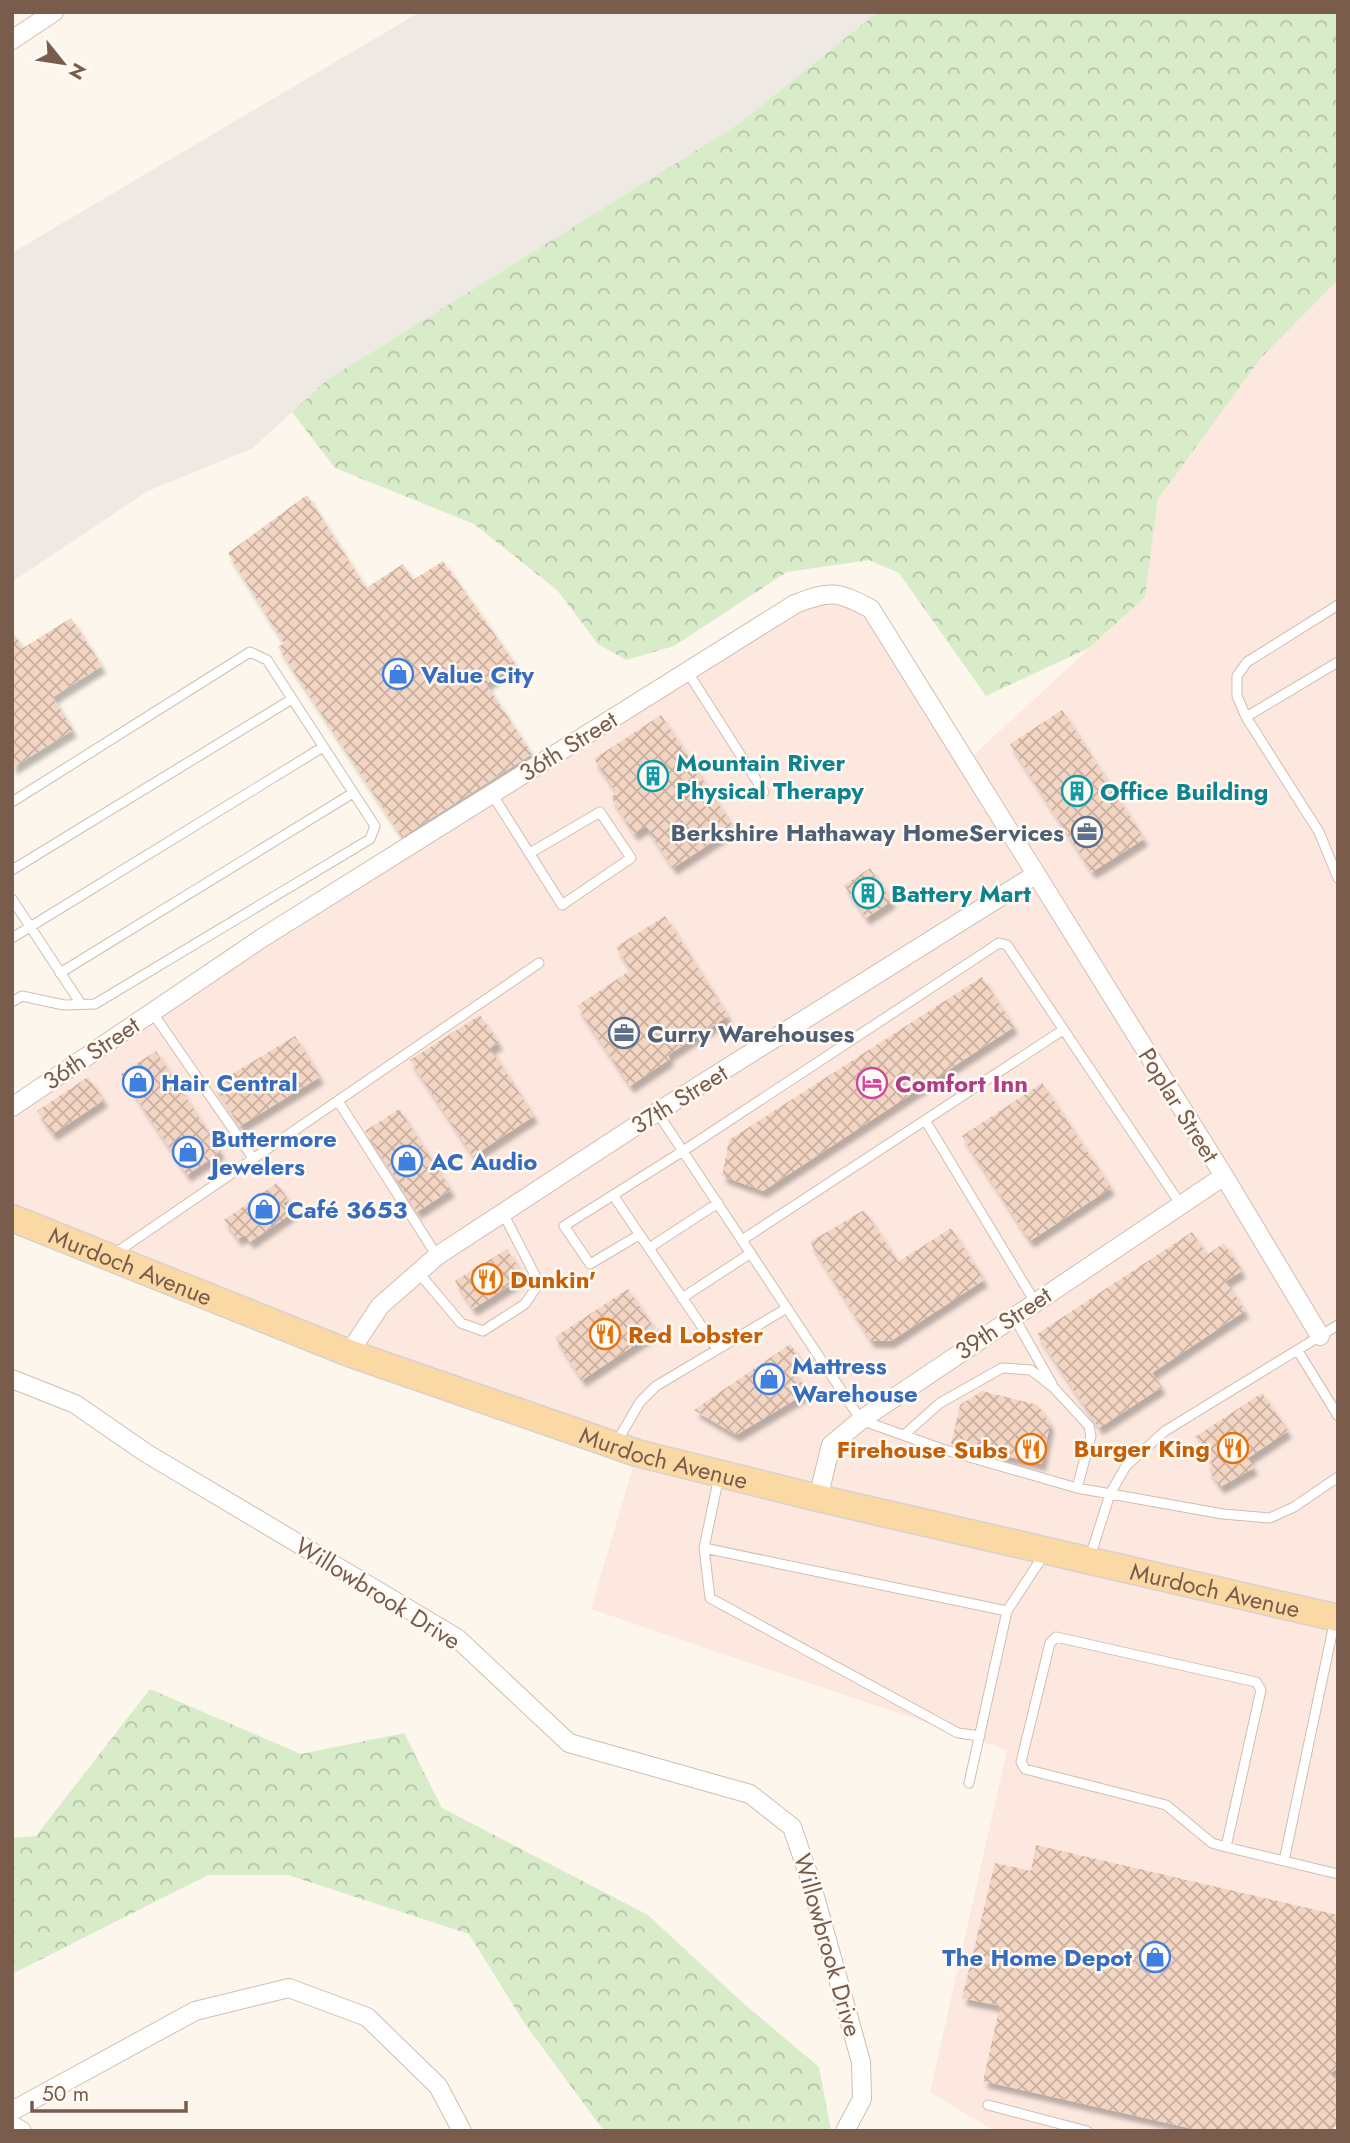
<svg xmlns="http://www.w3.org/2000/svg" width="1350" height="2143" viewBox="0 0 1350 2143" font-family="Jost,sans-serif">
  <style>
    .commercial { fill: #fde8e0 }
    .industrial { fill: #efe9e4 }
    .forest { fill: url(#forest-crowns) }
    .building { fill: url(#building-cross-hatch); filter: url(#shadow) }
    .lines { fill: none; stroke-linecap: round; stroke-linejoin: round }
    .service-casing { stroke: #d1beb0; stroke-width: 11 }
    .minor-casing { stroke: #d1beb0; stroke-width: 20 }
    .primary-casing { stroke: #dad1cd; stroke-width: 29 }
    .service { stroke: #fff; stroke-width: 9 }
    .minor { stroke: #fff; stroke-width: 18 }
    .primary { stroke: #fbd9a5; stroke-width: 26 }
    .labels { text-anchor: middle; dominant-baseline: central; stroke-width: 5; stroke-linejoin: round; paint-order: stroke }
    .shop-label { font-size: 24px; font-weight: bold; fill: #366cbe; stroke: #fffaf3; text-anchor: start }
    .street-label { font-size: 24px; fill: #7a5c4d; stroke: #fffaf3 }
    .culture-label { font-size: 24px; font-weight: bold; fill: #0d838f; stroke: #fffaf3; text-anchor: start }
    .service-label { font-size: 24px; font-weight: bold; fill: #4e5e75; stroke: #fffaf3; text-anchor: end }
    .hotel-label { font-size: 24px; font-weight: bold; fill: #b23c85; stroke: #fffaf3; text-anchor: start }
    .food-label { font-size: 24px; font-weight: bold; fill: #c56008; stroke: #fffaf3; text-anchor: start }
  </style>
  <defs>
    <pattern id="forest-crowns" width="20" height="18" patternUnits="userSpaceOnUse" patternTransform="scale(1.75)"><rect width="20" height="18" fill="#d8ecc9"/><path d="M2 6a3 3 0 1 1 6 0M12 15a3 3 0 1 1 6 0" fill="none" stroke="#b4c2a5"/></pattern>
    <pattern id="building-cross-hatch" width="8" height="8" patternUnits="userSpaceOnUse" patternTransform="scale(1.75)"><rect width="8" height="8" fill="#f3d5c3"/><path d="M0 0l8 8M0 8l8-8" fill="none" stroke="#cab0a1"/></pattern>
    <filter id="shadow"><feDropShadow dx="4" dy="7" stdDeviation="2" flood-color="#0004"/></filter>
  </defs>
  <rect width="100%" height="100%" fill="#fdf6ec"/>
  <!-- commercial -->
  <path class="commercial" d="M 1338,280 L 1338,2131 L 994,2131 L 930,2092 L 1007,1750 L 591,1609 L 637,1453 L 12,1218 L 12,1107 L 822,593 L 871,609 L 965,763 L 1145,597 L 1158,499 L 1261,358 Z"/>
  <!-- industrial -->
  <path class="industrial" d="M 420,12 L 878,12 L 737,125 L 327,380 L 253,448 L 148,491 L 12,582 L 12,253 Z"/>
  <!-- forest -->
  <path class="forest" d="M 878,12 L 1336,12 L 1338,15 L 1338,280 L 1261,358 L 1158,499 L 1145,597 L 1089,648 L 986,696 L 899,573 L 869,560 L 787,572 L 674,646 L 626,660 L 598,644 L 557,590 L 474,524 L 335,468 L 292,412 L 327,380 L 737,125 Z
    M 150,1689 L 301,1754 L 404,1733 L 442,1808 L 648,1915 L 743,2003 L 819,2067 L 831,2131 L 604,2131 L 525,2024 L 469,1934 L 288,1875 L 208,1875 L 12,1974 L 12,1838 L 36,1836 Z"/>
  <!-- building -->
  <path class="building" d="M 307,495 L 366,588 L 403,564 L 413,580 L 443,561 L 516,665 L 486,684 L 532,754 L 402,837 L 278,647 L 284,643 L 228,553 Z
    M 71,618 L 102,666 L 53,697 L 73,730 L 12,768 L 12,631 L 23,648 Z
    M 1062,710 L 1144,839 L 1092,872 L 1010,744 Z
    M 661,715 L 734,828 L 673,868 L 646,826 L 634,834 L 611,797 L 617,793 L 594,759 Z
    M 870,868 L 892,901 L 866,918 L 844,885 Z
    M 665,916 L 728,1016 L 668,1055 L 670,1059 L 630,1086 L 577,1006 L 631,970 L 616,947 Z
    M 982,977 L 1014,1027 L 763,1191 L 722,1176 L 729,1140 Z
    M 480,1015 L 499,1043 L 490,1048 L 534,1116 L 473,1156 L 410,1060 Z
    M 295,1036 L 320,1077 L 240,1126 L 214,1085 Z
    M 156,1051 L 221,1152 L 187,1175 L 121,1074 Z
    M 88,1077 L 104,1100 L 53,1134 L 37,1111 Z
    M 1042,1083 L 1111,1188 L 1030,1241 L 962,1136 Z
    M 399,1109 L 451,1190 L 417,1212 L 365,1131 Z
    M 277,1183 L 288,1200 L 283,1203 L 291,1214 L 250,1242 L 245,1235 L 238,1239 L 224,1220 Z
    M 864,1210 L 898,1262 L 951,1228 L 984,1280 L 891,1341 L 871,1341 L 810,1242 Z
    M 1192,1232 L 1207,1255 L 1224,1243 L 1242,1271 L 1226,1281 L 1245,1311 L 1152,1373 L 1162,1387 L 1099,1428 L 1037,1334 Z
    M 507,1249 L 521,1272 L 514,1276 L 517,1281 L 473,1309 L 455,1281 Z
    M 628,1289 L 656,1331 L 582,1380 L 555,1337 Z
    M 790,1344 L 800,1358 L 790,1366 L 808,1392 L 736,1435 L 694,1410 Z
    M 982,1391 L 1038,1405 L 1050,1424 L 1042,1464 L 951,1444 L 960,1405 Z
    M 1262,1393 L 1288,1431 L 1248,1458 L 1254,1468 L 1220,1487 L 1208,1469 L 1213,1465 L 1195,1437 Z
    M 1036,1845 L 1338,1915 L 1338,2068 L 1330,2073 L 1338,2084 L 1338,2123 L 1329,2131 L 1202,2131 L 983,2081 L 1000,2006 L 962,1998 L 995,1863 L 1031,1871 Z"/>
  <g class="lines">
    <!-- service casing -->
    <g class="service-casing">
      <path id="service" d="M 1338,605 L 1247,662 L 1237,676 L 1237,696 L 1246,717 L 1319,832 L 1338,878
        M 687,671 L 764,792
        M 1246,717 L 1338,662
        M 492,794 L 562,905 L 631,858 L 600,812 L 530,853
        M 12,802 L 250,652 L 267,660 L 375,826 L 370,839 L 95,1004 L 64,1005 L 22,996 L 12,1002
        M 12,870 L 292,699
        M 12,899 L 81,1004
        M 12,938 L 323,747
        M 60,973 L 353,793
        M 152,1012 L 253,1158
        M 338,1101 L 437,1256
        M 657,1112 L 861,1420 L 942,1449 L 1077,1488 L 1223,1514 L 1270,1518 L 1294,1507 L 1338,1477
        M 925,1120 L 1035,1302
        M 613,1195 L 717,1349
        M 639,1235 L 590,1264 L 564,1226 L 683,1151 L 999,943 L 1007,945 L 1181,1205
        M 742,1240 L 1063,1030
        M 649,1248 L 718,1203
        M 114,1254 L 539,963
        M 418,1272 L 461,1323 L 483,1331 L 525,1304 L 539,1283 L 503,1213
        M 682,1298 L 751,1253
        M 1014,1317 L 1052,1384
        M 1298,1351 L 1338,1416
        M 904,1435 L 940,1403 L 1002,1368 L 1031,1370 L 1054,1388 L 1089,1426 L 1091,1436 L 1077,1488
        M 616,1443 L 640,1402 L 656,1386 L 787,1308
        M 719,1476 L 704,1548 L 1007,1611
        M 704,1548 L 710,1598 L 958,1733 L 980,1736
        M 1090,1557 L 1110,1494 L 1126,1466 L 1165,1431 L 1338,1325
        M 969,1783 L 1007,1611 L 1045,1553
        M 1226,1847 L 1261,1690 L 1256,1682 L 1056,1637 L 1050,1643 L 1021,1762 L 1025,1769 L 1166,1805 L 1212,1843 L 1226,1847 L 1338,1874
        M 1284,1861 L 1335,1619
        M 988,2105 L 1087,2131
        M 1337,2131 L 1338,2130"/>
    </g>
    <!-- minor casing -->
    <g class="minor-casing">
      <path id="minor" d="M 12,40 L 54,12
        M 12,1107 L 262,938 L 795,604 C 830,590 838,591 871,609 L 1224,1176 L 1320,1336
        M 349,1353 L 380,1306 L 437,1256 L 657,1112 L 1035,875
        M 12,1379 L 75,1404 L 146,1453 L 457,1638 L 569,1743 L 750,1794 L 792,1827 L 810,1879 L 861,2062 L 862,2099 L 845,2131
        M 818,1498 L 831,1445 L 861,1420 L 1224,1176
        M 12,2111 L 195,2011 L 289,1988 L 367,2017 L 438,2086 L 462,2131
        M 12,2125 L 22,2131"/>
    </g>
    <!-- primary casing -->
    <g class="primary-casing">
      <g id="primary">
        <path id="s1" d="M 12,1218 L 349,1353 L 637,1453 L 818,1498 L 1338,1618"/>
      </g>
    </g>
    <!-- service -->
    <use href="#service" class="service"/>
    <!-- minor -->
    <use href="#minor" class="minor"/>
    <!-- primary -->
    <use href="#primary" class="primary"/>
  </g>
  <!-- icons -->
  <defs>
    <g id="shop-ring" transform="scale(1.575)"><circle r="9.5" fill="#fffaf3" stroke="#3f7fe0" stroke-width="1.5"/><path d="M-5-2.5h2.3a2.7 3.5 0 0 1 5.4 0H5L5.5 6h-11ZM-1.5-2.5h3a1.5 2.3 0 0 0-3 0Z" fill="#3f7fe0"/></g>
    <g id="building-ring" transform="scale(1.575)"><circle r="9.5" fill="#fffaf3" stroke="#0f9aa8" stroke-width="1.5"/><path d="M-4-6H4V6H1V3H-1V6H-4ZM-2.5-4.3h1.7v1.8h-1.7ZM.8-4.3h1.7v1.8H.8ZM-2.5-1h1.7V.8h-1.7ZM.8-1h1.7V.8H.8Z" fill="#0f9aa8"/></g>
    <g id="office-ring" transform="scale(1.575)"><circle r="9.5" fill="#fffaf3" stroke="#5c6f8a" stroke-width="1.5"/><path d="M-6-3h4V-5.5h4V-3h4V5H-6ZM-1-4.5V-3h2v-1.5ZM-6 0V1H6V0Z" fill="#5c6f8a"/></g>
    <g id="hotel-ring" transform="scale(1.575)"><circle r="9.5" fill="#fffaf3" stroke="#d1479c" stroke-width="1.5"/><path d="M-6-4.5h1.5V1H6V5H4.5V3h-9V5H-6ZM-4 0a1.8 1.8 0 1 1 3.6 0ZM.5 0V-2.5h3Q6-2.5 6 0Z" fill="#d1479c"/></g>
    <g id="restaurant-ring" transform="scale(1.575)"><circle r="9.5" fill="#fffaf3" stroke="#e8710a" stroke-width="1.5"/><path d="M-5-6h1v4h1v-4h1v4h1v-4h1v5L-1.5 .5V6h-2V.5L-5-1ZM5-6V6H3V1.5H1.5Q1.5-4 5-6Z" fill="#e8710a"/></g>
  </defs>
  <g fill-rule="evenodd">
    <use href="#shop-ring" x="398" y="674"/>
    <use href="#building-ring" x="653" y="776"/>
    <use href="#building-ring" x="1077" y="791"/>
    <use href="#office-ring" x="1087" y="832"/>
    <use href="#building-ring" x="868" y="893"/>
    <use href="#office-ring" x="624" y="1033"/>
    <use href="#shop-ring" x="138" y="1082"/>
    <use href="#hotel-ring" x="872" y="1083"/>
    <use href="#shop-ring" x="188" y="1152"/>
    <use href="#shop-ring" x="407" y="1161"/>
    <use href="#shop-ring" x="264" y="1209"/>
    <use href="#restaurant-ring" x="487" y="1279"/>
    <use href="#restaurant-ring" x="605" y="1334"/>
    <use href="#shop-ring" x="769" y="1379"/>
    <use href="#restaurant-ring" x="1233" y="1448"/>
    <use href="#restaurant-ring" x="1031" y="1449"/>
    <use href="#shop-ring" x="1155" y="1957"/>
  </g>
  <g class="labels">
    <!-- shop labels -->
    <g class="shop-label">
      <text x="421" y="674">Value City</text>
      <text x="161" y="1082">Hair Central</text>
      <text x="211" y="1138">Buttermore<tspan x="211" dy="28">Jewelers</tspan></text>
      <text x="430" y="1161">AC Audio</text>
      <text x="287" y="1209">Café 3653</text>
      <text x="792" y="1365">Mattress<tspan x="792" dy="28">Warehouse</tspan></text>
      <text x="1132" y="1957" text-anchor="end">The Home Depot</text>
    </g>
    <!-- street labels -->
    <g class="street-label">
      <text transform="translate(568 746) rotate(-32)">36th Street</text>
      <text transform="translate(91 1053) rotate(-34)">36th Street</text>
      <text transform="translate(679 1099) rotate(-32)">37th Street</text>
      <text transform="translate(1179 1105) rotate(58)">Poplar Street</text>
      <text stroke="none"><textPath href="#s1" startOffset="128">Murdoch Avenue</textPath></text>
      <text transform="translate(1003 1323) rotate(-34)">39th Street</text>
      <text stroke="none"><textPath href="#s1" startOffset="695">Murdoch Avenue</textPath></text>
      <text stroke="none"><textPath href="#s1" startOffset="1262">Murdoch Avenue</textPath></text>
      <text transform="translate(378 1593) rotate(32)">Willowbrook Drive</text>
      <text transform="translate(828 1945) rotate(74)">Willowbrook Drive</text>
    </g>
    <!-- culture labels -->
    <g class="culture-label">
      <text x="676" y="762">Mountain River<tspan x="676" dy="28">Physical Therapy</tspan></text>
      <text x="1100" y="791">Office Building</text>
      <text x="891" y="893">Battery Mart</text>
    </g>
    <!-- service labels -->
    <g class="service-label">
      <text x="1064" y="832">Berkshire Hathaway HomeServices</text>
      <text x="647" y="1033" text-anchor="start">Curry Warehouses</text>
    </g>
    <!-- hotel labels -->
    <g class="hotel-label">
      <text x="895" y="1083">Comfort Inn</text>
    </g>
    <!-- food labels -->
    <g class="food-label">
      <text x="510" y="1279">Dunkin'</text>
      <text x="628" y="1334">Red Lobster</text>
      <text x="1210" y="1448" text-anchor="end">Burger King</text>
      <text x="1008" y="1449" text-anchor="end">Firehouse Subs</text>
    </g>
  </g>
  <!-- border -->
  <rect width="1350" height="2143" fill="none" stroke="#7a5c4d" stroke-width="28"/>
  <!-- north arrow -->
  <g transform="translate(63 63) rotate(120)" stroke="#fffaf3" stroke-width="5" paint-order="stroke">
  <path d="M0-5L12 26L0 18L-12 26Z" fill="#7a5c4d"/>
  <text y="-10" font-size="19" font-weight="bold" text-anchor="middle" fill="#7a5c4d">N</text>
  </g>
  <!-- scale -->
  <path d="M32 2101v10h154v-10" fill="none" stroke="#7a5c4d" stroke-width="3.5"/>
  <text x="42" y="2101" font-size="21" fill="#7a5c4d" stroke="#fffaf3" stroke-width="5" paint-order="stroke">50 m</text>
</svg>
